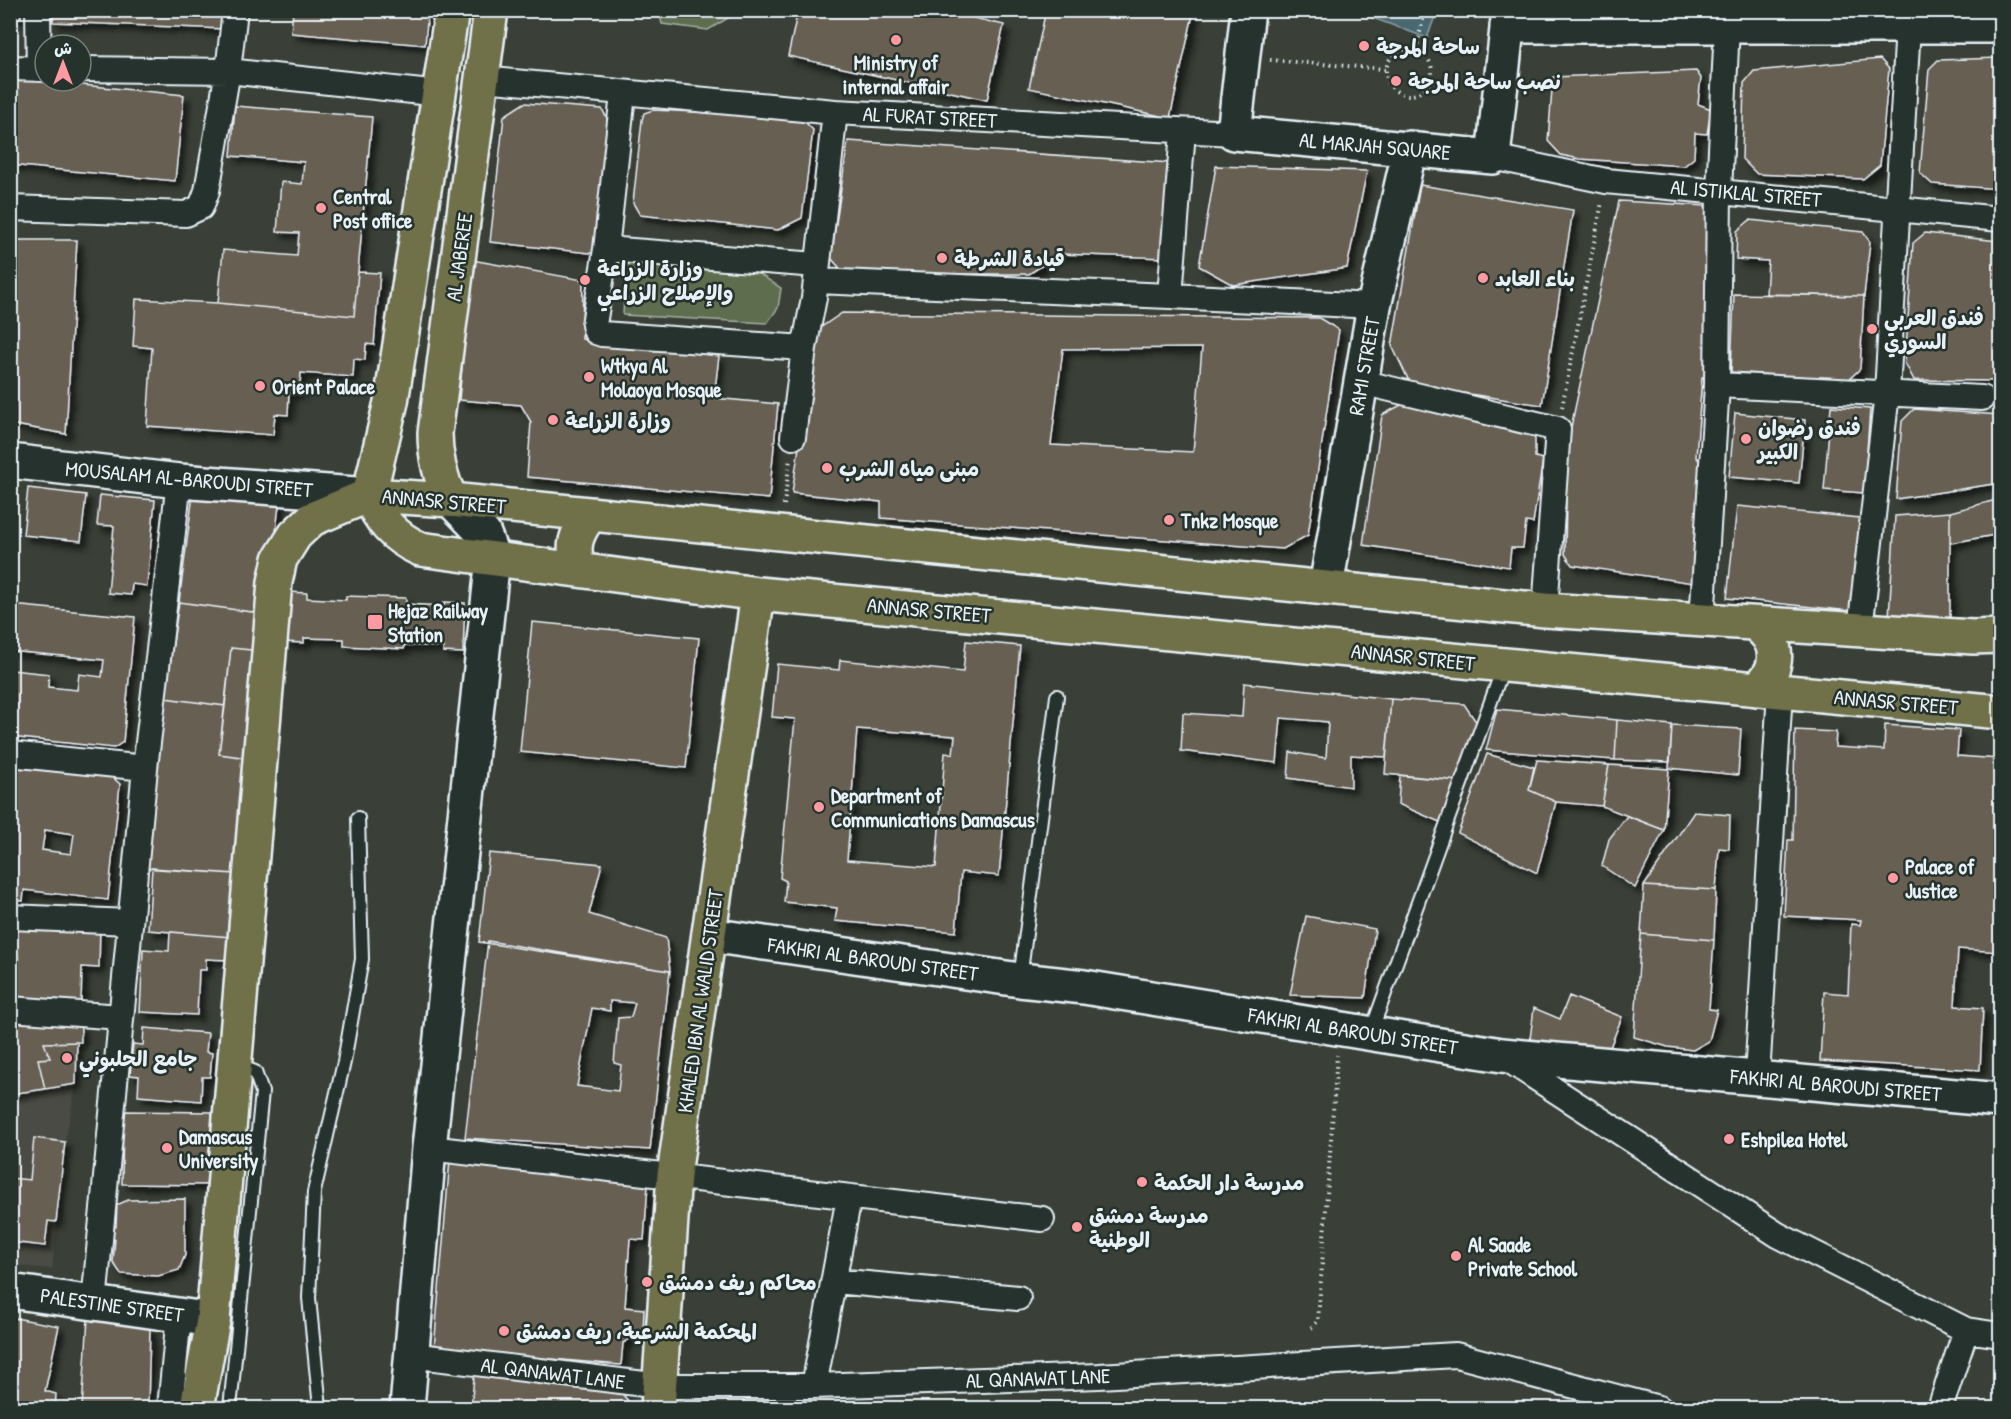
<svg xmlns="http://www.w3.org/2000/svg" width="2011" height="1419" viewBox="0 0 2011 1419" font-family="'Patrick Hand','Playpen Sans Arabic',sans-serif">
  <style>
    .built { fill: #4b4c44 }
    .green { fill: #5f6d4f; stroke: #a4afa4; stroke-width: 1.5 }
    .water { fill: #4a6870; stroke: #899fa6; stroke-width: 1.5 }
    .building { fill: #685e52; stroke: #e8f1f8; stroke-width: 1.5; fill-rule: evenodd; filter: url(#shadow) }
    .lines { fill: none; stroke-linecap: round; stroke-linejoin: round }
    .lane-casing { stroke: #e8f1f8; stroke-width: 16 }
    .street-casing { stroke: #e8f1f8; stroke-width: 28 }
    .secondary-casing { stroke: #e8f1f8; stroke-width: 38 }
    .primary-casing { stroke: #e8f1f8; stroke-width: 38 }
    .highway-casing { stroke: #e8f1f8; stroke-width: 38 }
    .path { stroke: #e8f1f8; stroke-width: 4; stroke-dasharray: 1.5 4.5; stroke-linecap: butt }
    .lane { stroke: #26332d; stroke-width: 12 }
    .street { stroke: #26332d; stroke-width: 24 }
    .secondary { stroke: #26332d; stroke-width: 33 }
    .primary { stroke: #6f704a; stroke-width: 33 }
    .highway { stroke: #6f704a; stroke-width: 33 }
    .poi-dot { fill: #ff9aa2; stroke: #26332d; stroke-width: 2 }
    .labels { text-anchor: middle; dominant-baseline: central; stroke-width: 5; stroke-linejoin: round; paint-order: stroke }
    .poi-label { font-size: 21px; font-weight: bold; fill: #e8f1f8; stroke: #26332d; text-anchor: start }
    .street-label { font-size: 21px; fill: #e8f1f8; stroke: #26332d }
  </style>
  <defs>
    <filter id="shadow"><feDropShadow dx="5.5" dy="5.5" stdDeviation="3" flood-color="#0009"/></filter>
  </defs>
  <rect width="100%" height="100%" fill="#3a4038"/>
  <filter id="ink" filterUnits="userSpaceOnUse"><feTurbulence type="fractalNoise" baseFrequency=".0167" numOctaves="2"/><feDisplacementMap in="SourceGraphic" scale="12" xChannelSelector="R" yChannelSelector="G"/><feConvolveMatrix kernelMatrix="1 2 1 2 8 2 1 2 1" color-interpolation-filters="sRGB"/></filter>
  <g filter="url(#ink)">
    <!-- built -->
    <path class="built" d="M 76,1084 L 65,1142 L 52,1269 L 11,1265 L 11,1094 Z"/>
    <!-- green -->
    <path class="green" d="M 659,11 L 659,10 L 740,11 L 708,30 L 662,24 Z
      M 626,261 L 750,268 L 781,288 L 778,308 L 767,323 L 623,315 Z"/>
    <!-- water -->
    <path class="water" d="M 1354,11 L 1437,11 L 1427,38 Z"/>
    <!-- building -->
    <path class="building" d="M 10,10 L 22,10 L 21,17 L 10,17 Z
      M 53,10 L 225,10 L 225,29 L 53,22 Z
      M 293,10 L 428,10 L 425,45 L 291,33 Z
      M 798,10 L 940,10 L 1004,25 L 987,100 L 788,56 Z
      M 1046,10 L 1194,10 L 1170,118 L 1029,88 Z
      M 2000,58 L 2000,189 L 1932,184 L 1920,173 L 1929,69 L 1938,60 Z
      M 1880,59 L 1889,69 L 1880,165 L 1863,179 L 1757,174 L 1742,159 L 1744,83 L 1754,71 Z
      M 1696,71 L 1701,78 L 1698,104 L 1711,109 L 1707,134 L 1695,133 L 1694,158 L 1684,166 L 1580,159 L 1561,155 L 1548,141 L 1553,77 Z
      M 10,78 L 184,95 L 175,181 L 10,165 Z
      M 524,103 L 602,109 L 612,128 L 598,254 L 490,242 L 504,116 Z
      M 235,106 L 372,117 L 354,316 L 218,303 L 223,250 L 297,256 L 299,233 L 277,232 L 281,182 L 302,184 L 304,162 L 231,156 Z
      M 653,110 L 800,117 L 813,130 L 802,218 L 778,230 L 640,215 L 633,203 L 642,120 L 644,113 Z
      M 848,141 L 1171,163 L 1166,258 L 1060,254 L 1029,274 L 845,274 L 831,258 Z
      M 1216,166 L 1367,171 L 1347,268 L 1233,285 L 1199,266 Z
      M 1420,185 L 1573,210 L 1542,405 L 1411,385 L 1392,346 Z
      M 1619,201 L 1708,206 L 1712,377 L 1702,377 L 1696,457 L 1706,467 L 1693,583 L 1572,565 L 1565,554 L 1567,446 Z
      M 1750,220 L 1863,232 L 1870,242 L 1864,296 L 1766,294 L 1768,261 L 1736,259 L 1737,231 Z
      M 1925,233 L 1998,241 L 1999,381 L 1914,380 L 1905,363 L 1913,243 Z
      M 10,240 L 77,240 L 66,434 L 10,424 Z
      M 1998,241 L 2000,242 L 2000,388 L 1999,381 Z
      M 472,260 L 583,280 L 582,339 L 719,356 L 714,398 L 778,404 L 769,499 L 527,477 L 531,422 L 521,405 L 459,400 Z
      M 358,272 L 380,273 L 374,345 L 366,344 L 365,360 L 354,359 L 353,377 L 301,373 L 299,393 L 289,393 L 288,415 L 275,414 L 273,435 L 147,426 L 152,348 L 133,346 L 136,299 L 218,303 L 354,316 Z
      M 1734,294 L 1864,296 L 1860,369 L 1848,380 L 1731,372 Z
      M 842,313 L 1319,318 L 1339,330 L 1308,535 L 1283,549 L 881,518 L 881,502 L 792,493 L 817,330 ZM 1202,348 L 1193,452 L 1051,445 L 1063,349 Z
      M 1403,404 L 1526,428 L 1535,439 L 1535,457 L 1543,459 L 1533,523 L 1526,522 L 1523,548 L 1511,548 L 1509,567 L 1363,545 L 1382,415 Z
      M 1831,406 L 1870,409 L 1864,493 L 1824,490 Z
      M 1914,409 L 2000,415 L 2000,483 L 1896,499 L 1902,421 Z
      M 1735,413 L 1805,420 L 1799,483 L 1729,477 Z
      M 194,487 L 280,497 L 266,614 L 179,602 Z
      M 28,488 L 86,495 L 81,541 L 23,535 Z
      M 100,495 L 155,500 L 147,586 L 132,584 L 131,595 L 108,593 L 114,526 L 97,525 Z
      M 2000,499 L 2000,534 L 1950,543 L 1950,512 Z
      M 1737,506 L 1860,518 L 1851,611 L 1727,598 Z
      M 1950,512 L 1950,620 L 1889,618 L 1895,516 Z
      M 287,592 L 307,593 L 307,598 L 346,600 L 346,596 L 406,598 L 406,604 L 444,606 L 444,602 L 465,603 L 463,653 L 443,652 L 443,647 L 404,645 L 404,649 L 344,646 L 344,639 L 304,638 L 304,643 L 284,642 Z
      M 179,602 L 266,614 L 261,651 L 231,648 L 225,706 L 165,698 Z
      M 12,605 L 135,617 L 123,742 L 114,748 L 10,737 L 12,670 L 49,674 L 48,687 L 77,690 L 79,674 L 102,677 L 104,660 L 10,651 Z
      M 532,622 L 699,638 L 686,768 L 520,752 Z
      M 966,641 L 1020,646 L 999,876 L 961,872 L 956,932 L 835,921 L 837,908 L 784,902 L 786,881 L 780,878 L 795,719 L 772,717 L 777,664 L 839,670 L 840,660 L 963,672 ZM 857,729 L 955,736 L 953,754 L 945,753 L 936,867 L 847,860 Z
      M 231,648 L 261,651 L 248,758 L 219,754 Z
      M 1244,683 L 1391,699 L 1386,757 L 1351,755 L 1351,787 L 1288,778 L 1290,752 L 1326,758 L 1328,722 L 1281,718 L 1277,763 L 1181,751 L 1183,713 L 1242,717 Z
      M 165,698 L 225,706 L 219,754 L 248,758 L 235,874 L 143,868 L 159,701 Z
      M 1391,699 L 1464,704 L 1479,726 L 1458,781 L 1385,774 Z
      M 1497,709 L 1617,720 L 1615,760 L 1486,750 Z
      M 1617,720 L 1672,725 L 1670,762 L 1615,760 Z
      M 1672,725 L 1741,729 L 1738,775 L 1669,768 Z
      M 1885,725 L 1959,730 L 1957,756 L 2000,759 L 2000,952 L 1958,949 L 1955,1006 L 1983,1008 L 1980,1070 L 1820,1061 L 1824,992 L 1848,994 L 1851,924 L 1860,925 L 1861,920 L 1784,916 L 1788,840 L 1793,840 L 1795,730 L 1836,732 L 1835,747 L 1884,750 Z
      M 1487,754 L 1534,767 L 1529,790 L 1556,802 L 1537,873 L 1458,833 Z
      M 1537,760 L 1609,765 L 1602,806 L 1556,802 L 1529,790 Z
      M 10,764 L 110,775 L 120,784 L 108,900 L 24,890 L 23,901 L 10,900 ZM 45,830 L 74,834 L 71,854 L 42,850 Z
      M 1609,765 L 1669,769 L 1664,830 L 1602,806 Z
      M 1400,775 L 1458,781 L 1442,823 L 1398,804 Z
      M 1694,812 L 1730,815 L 1729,849 L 1719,848 L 1716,890 L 1644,886 Z
      M 1627,816 L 1664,830 L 1635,888 L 1602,866 L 1609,839 Z
      M 489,853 L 602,864 L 589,914 L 666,938 L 670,971 L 479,942 Z
      M 152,868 L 235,874 L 231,937 L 148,930 Z
      M 1644,886 L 1716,890 L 1714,940 L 1641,934 Z
      M 1306,916 L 1375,929 L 1365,998 L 1290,995 Z
      M 10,920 L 100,925 L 99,968 L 82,967 L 81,1003 L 10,1001 L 10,995 L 16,996 L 18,955 L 10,954 Z
      M 170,932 L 231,937 L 228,960 L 206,959 L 206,970 L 199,970 L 197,1015 L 140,1012 L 143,949 L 169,951 Z
      M 1641,934 L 1714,940 L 1709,1009 L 1717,1010 L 1709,1041 L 1693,1050 L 1668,1047 L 1634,1037 Z
      M 488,941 L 670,971 L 650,1150 L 465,1138 ZM 610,1001 L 635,1003 L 631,1017 L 618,1018 L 614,1063 L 621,1065 L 618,1091 L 577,1086 L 592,1008 L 610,1011 Z
      M 1569,996 L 1622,1017 L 1609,1050 L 1530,1039 L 1534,1008 L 1560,1019 Z
      M 10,1020 L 81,1025 L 81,1042 L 44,1043 L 50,1058 L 38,1059 L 45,1089 L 10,1094 Z
      M 144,1028 L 208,1033 L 206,1052 L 212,1053 L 210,1077 L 202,1077 L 201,1101 L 138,1096 L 139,1076 L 130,1075 L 133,1044 L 143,1045 Z
      M 77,1042 L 76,1084 L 45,1089 L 38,1059 L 50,1058 L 44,1043 Z
      M 123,1111 L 212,1112 L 211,1185 L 122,1184 Z
      M 34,1138 L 65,1142 L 56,1222 L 48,1221 L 45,1246 L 10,1242 L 10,1178 L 30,1180 Z
      M 450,1159 L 648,1185 L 644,1240 L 630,1239 L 625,1307 L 644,1309 L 643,1331 L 623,1343 L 621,1365 L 434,1349 Z
      M 185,1199 L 185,1255 L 179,1270 L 158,1276 L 121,1274 L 113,1262 L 115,1239 L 108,1239 L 109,1226 L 116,1227 L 117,1205 L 128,1200 Z
      M 10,1317 L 59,1326 L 45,1391 L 56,1394 L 55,1408 L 10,1408 Z
      M 88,1318 L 150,1328 L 148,1408 L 82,1408 Z
      M 475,1367 L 619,1390 L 629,1402 L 627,1408 L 471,1408 Z"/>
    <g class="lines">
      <!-- lane casing -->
      <g class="lane-casing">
        <path id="lane" d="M 1020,979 L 1057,696
          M 1371,1032 L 1503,668
          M 230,1408 L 262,1092 L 255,1072 L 235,1064
          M 320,1408 L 309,1298 L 314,1192 L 344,1062 L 362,959 L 358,818"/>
      </g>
      <!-- street casing -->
      <g class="street-casing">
        <path id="street" d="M 38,10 L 39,69
          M 10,68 L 45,69
          M 81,69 L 228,71 L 440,94
          M 483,79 L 835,112 L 1234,133
          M 623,94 L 606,249 L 594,325 L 596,332 L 602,334 L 804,348
          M 1183,131 L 1170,296 L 1374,306
          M 1493,157 L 1606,181 L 2000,219
          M 10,208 L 186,214 L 201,207 L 207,191 L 228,71 L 235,10
          M 606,249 L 817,265
          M 816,281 L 1170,296
          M 1361,382 L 1558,429 L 1545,610
          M 1717,385 L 1982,398
          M 793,437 L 804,348 L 814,298 L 835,112
          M 1702,621 L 1717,385 L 1719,191 L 1727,26
          M 1860,630 L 1887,393 L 1908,26
          M 10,754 L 145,768
          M 10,917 L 130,922
          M 10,1009 L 121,1017
          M 1504,1057 L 1778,1235 L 1966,1330 L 2000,1335
          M 1757,1077 L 1780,691
          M 429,1148 L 1042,1219
          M 835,1281 L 1018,1298
          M 94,1303 L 145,768 L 179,481
          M 411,1355 L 660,1386 L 814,1386 L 1099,1376 L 1456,1355 L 1659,1408
          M 814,1386 L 849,1197
          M 170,1408 L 179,1315
          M 1940,1408 L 1966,1330"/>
      </g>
      <!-- secondary casing -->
      <g class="secondary-casing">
        <path id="secondary" d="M 1248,10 L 1234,133 L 1493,157 L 1509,10
          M 1507,26 L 2000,26
          M 10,461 L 179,481 L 369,495
          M 1326,587 L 1374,306 L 1410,148
          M 709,935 L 1020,980 L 1084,987 L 1502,1055 L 2000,1100
          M 10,1291 L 213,1320
          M 407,1408 L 429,1148 L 493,558 L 484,534 L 451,500"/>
      </g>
      <!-- primary casing -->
      <g class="primary-casing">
        <path id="primary" d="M 369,495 L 391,402 L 452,10
          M 451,500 C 440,478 435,458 435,433 L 491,10"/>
      </g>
      <!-- highway casing -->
      <g class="highway-casing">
        <path id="highway" d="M 369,495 C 380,520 393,537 420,549 L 758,594 L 2000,712
          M 580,570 C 570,548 576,533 590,515
          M 1755,624 C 1781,642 1781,670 1756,689
          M 197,1408 L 213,1320 L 275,582 L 280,559 L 295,535 L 312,519 L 369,495 L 451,500 L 1545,610 L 1973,637 L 2000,636
          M 658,1408 L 674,1175 L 758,594"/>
      </g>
      <!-- path -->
      <path class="path" d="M1386 72a23 23 0 1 1 46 0a23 23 0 1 1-46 0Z
        M 1416,50 L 1425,10
        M 1270,60 L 1385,69
        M 1562,407 L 1602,202
        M 784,505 L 790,459
        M 1311,1328 L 1318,1321 L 1337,1055"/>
      <!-- lane -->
      <use href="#lane" class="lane"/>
      <!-- street -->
      <use href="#street" class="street"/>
      <!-- secondary -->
      <use href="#secondary" class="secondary"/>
      <!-- primary -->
      <use href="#primary" class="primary"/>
      <!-- highway -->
      <use href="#highway" class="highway"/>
    </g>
  </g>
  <!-- markers -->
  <g class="poi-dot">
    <circle cx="896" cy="40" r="6"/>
    <circle cx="1364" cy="46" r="6"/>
    <circle cx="1396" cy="81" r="6"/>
    <circle cx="321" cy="208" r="6"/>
    <circle cx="942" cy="258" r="6"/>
    <circle cx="1483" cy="278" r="6"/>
    <circle cx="585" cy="280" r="6"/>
    <circle cx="1872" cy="329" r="6"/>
    <circle cx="589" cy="377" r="6"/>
    <circle cx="260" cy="386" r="6"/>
    <circle cx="553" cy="420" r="6"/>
    <circle cx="1746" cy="439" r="6"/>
    <circle cx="827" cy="468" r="6"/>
    <circle cx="1169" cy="520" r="6"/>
    <rect x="367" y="614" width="16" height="16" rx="3"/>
    <circle cx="819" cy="807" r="6"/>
    <circle cx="1893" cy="878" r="6"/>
    <circle cx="67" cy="1058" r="6"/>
    <circle cx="1729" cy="1139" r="6"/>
    <circle cx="167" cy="1148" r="6"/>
    <circle cx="1142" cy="1182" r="6"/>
    <circle cx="1077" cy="1227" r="6"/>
    <circle cx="1456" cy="1256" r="6"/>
    <circle cx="647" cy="1282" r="6"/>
    <circle cx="504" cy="1331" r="6"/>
  </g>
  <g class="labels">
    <!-- poi labels -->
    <g class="poi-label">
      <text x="1376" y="46">ساحة المرجة</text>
      <text x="896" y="62" text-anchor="middle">Ministry of<tspan x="896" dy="24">internal affair</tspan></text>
      <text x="1408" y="81">نصب ساحة المرجة</text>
      <text x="333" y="196">Central<tspan x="333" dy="24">Post office</tspan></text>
      <text x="954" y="258">قيادة الشرطة</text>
      <text x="597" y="268">وزارة الزراعة<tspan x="597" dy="24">والإصلاح الزراعي</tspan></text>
      <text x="1495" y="278">بناء العابد</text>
      <text x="1884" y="317">فندق العربي<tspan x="1884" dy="24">السوري</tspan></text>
      <text x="601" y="365">Wtkya Al<tspan x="601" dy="24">Molaoya Mosque</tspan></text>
      <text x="272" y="386">Orient Palace</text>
      <text x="565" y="420">وزارة الزراعة</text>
      <text x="1758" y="427">فندق رضوان<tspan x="1758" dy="24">الكبير</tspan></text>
      <text x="839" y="468">مبنى مياه الشرب</text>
      <text x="1181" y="520">Tnkz Mosque</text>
      <text x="388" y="610">Hejaz Railway<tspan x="388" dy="24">Station</tspan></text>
      <text x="831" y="795">Department of<tspan x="831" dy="24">Communications Damascus</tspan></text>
      <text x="1905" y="866">Palace of<tspan x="1905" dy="24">Justice</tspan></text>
      <text x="79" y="1058">جامع الحلبوني</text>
      <text x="179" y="1136">Damascus<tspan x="179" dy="24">University</tspan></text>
      <text x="1741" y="1139">Eshpilea Hotel</text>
      <text x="1154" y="1182">مدرسة دار الحكمة</text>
      <text x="1089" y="1215">مدرسة دمشق<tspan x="1089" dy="24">الوطنية</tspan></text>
      <text x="1468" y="1244">Al Saade<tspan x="1468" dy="24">Private School</tspan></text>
      <text x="659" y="1282">محاكم ريف دمشق</text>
      <text x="516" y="1331">المحكمة الشرعية، ريف دمشق</text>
    </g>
    <!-- street labels -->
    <g class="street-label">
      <text transform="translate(930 117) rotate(3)">AL FURAT STREET</text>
      <text transform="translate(1375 146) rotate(5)">AL MARJAH SQUARE</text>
      <text transform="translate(1746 193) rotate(5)">AL ISTIKLAL STREET</text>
      <text transform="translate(459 257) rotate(-82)">AL JABEREE</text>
      <text transform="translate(1364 366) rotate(-80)">RAMI STREET</text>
      <text transform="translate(189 479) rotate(5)">MOUSALAM AL-BAROUDI STREET</text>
      <text transform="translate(444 501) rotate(5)">ANNASR STREET</text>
      <text transform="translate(929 610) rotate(5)">ANNASR STREET</text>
      <text transform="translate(1413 657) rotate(6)">ANNASR STREET</text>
      <text transform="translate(1896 702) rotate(5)">ANNASR STREET</text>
      <text transform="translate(873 959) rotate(8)">FAKHRI AL BAROUDI STREET</text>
      <text transform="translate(700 1001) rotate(-82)">KHALED IBN AL WALID STREET</text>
      <text transform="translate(1353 1031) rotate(9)">FAKHRI AL BAROUDI STREET</text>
      <text transform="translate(1836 1085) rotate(5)">FAKHRI AL BAROUDI STREET</text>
      <text transform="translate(112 1305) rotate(8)">PALESTINE STREET</text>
      <text transform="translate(553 1373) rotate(7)">AL QANAWAT LANE</text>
      <text transform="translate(1038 1378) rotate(-2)">AL QANAWAT LANE</text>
    </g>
  </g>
  <!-- margin -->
  <rect width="2011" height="1419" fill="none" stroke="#26332d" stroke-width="36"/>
  <rect x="18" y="18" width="1975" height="1383" fill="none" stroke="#e8f1f8" stroke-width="2" filter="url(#ink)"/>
  <!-- north arrow -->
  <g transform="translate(63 63)"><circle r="28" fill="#26332d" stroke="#747f7e" stroke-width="1.5"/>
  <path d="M0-4.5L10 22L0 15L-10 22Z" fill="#ff9aa2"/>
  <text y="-9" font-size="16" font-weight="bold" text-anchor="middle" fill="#e8f1f8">ش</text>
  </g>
</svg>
